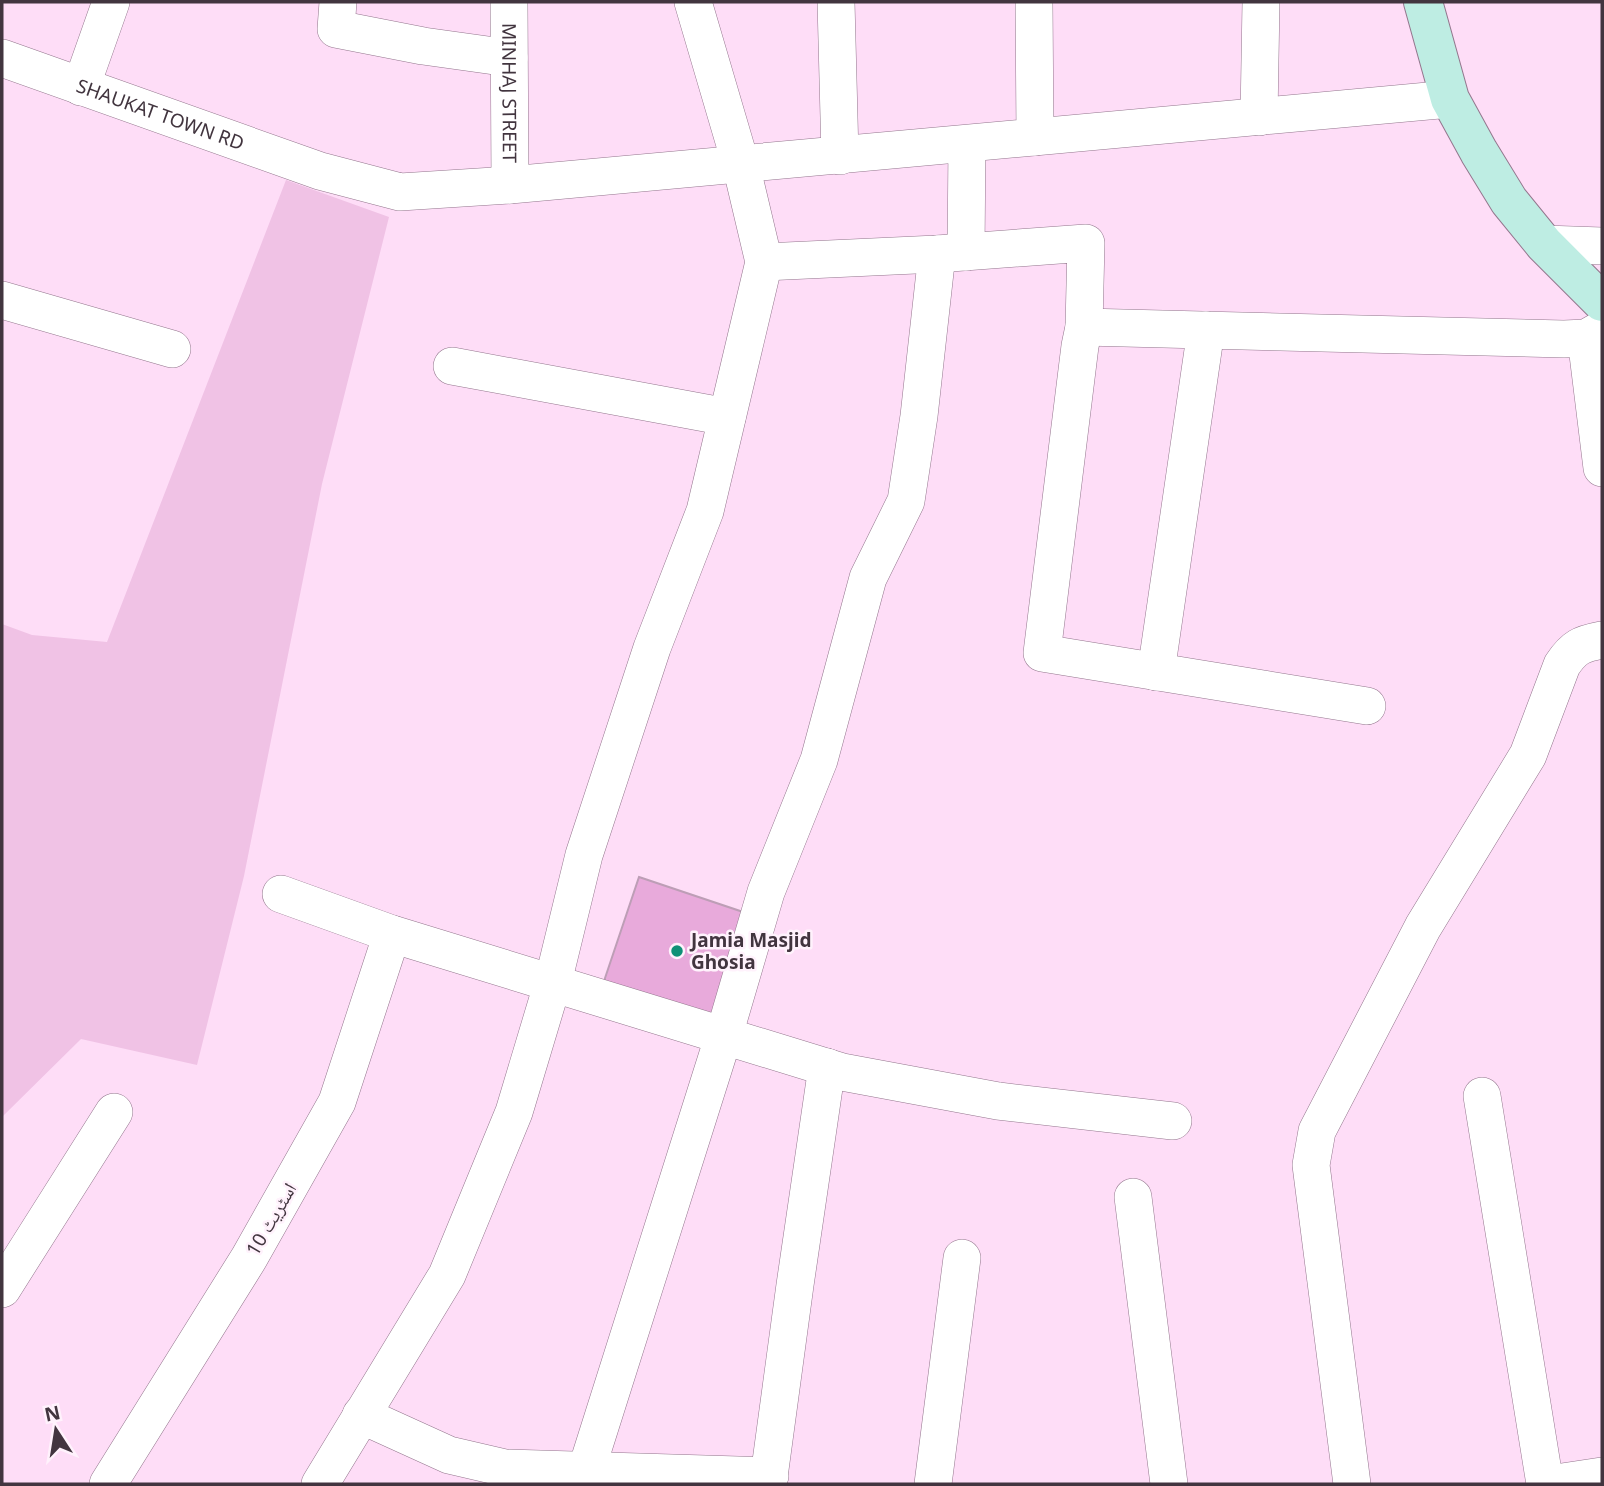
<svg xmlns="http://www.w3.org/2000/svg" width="1604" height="1486" viewBox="0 0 1604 1486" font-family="'Noto Sans','Noto Naskh Arabic',sans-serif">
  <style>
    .green { fill: #f0c2e5 }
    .building { fill: #e8aadb; stroke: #bd9eb6; stroke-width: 2 }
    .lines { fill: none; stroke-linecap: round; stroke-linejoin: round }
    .street-casing { stroke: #93768d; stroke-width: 38 }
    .secondary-casing { stroke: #93768d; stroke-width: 40 }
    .street { stroke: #fff; stroke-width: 37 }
    .secondary { stroke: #beede3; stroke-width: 38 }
    .poi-dot { fill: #109077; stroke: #fff2fc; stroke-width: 2.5 }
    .labels { text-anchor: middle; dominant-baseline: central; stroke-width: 5; stroke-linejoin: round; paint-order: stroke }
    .street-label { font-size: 19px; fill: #42353f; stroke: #fff2fc }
    .poi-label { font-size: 19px; font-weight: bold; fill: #42353f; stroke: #fff2fc; text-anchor: start }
  </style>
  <rect width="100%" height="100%" fill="#feddf7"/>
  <!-- green -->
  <path class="green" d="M 286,180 L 389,217 L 322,484 L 244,876 L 197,1065 L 81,1039 L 2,1117 L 2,624 L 32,635 L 107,642 Z"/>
  <!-- building -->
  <path class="building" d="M 639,877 L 752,915 L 715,1024 L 602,987 Z"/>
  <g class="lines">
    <!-- street casing -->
    <g class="street-casing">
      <g id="street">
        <path d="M 338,2 L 336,29 L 423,46 L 509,58"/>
        <path id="s1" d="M 509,2 L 510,185"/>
        <path d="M 836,2 L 840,156"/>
        <path d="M 1034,2 L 1035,137"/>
        <path id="s2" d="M 2,58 L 320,171 L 400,192 L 510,185 L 1450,99"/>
        <path d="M 81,87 L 111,2"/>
        <path d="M 1259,117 L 1261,2"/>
        <path d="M 1544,244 L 1602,246"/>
        <path d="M 966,252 L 967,144"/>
        <path d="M 764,262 L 937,254 L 1086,243 L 1084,327 L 1080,346 L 1042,653 L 1367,706"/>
        <path d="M 2,300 L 172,349"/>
        <path d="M 1084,327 L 1564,339 L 1586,338 L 1602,329"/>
        <path d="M 1586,338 L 1602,468"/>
        <path d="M 452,366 L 727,417"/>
        <path d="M 1156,672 L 1206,330"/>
        <path d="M 281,894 L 392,934 L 842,1072 L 998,1101 L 1173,1121"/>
        <path d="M 1482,1096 L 1545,1484"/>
        <path d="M 1133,1197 L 1169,1484"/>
        <path d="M 2,1289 L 114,1112"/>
        <path d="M 361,1415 L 449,1455 L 505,1468 L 770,1476"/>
        <path d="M 586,1471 L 724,1035 L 766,892 L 819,760 L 868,578 L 906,501 L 919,416 L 937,254"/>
        <path d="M 108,1484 L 249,1258 L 337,1102 L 392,934"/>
        <path d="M 320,1484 L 447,1275 L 514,1112 L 553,982 L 584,855 L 652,648 L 705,511 L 764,262 L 741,165 L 693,2"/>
        <path d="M 768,1484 L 795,1285 L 827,1067"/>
        <path d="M 933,1484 L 962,1258"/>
        <path d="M 1352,1484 L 1311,1165 L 1317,1131 L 1423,927 L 1528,755 L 1562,665 C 1574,647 1581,644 1602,640"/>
        <path d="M 1549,1484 L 1602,1476"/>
      </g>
    </g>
    <!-- secondary casing -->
    <g class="secondary-casing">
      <path id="secondary" d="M 1423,2 L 1450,99 L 1479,152 L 1509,201 L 1544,244 L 1602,302"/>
    </g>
    <!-- street -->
    <use href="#street" class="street"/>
    <!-- secondary -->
    <use href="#secondary" class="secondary"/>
  </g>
  <!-- markers -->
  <circle class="poi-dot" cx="677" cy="951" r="7"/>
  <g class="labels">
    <!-- street labels -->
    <g class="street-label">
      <text stroke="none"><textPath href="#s1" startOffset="91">MINHAJ STREET</textPath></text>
      <text stroke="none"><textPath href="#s2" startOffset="168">SHAUKAT TOWN RD</textPath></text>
      <text transform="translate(271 1219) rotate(-60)">اسٹریٹ 10</text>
    </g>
    <!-- poi labels -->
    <g class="poi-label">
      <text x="691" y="940">Jamia Masjid<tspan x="691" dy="22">Ghosia</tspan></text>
    </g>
  </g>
  <!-- border -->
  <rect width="1604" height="1486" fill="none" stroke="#42353f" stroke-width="7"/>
  <!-- north arrow -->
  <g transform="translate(56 1430) rotate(348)" stroke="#fff2fc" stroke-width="5" paint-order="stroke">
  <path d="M0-5L12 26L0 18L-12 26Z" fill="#42353f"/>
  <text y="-10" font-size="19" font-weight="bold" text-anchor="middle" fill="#42353f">N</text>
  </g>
</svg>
